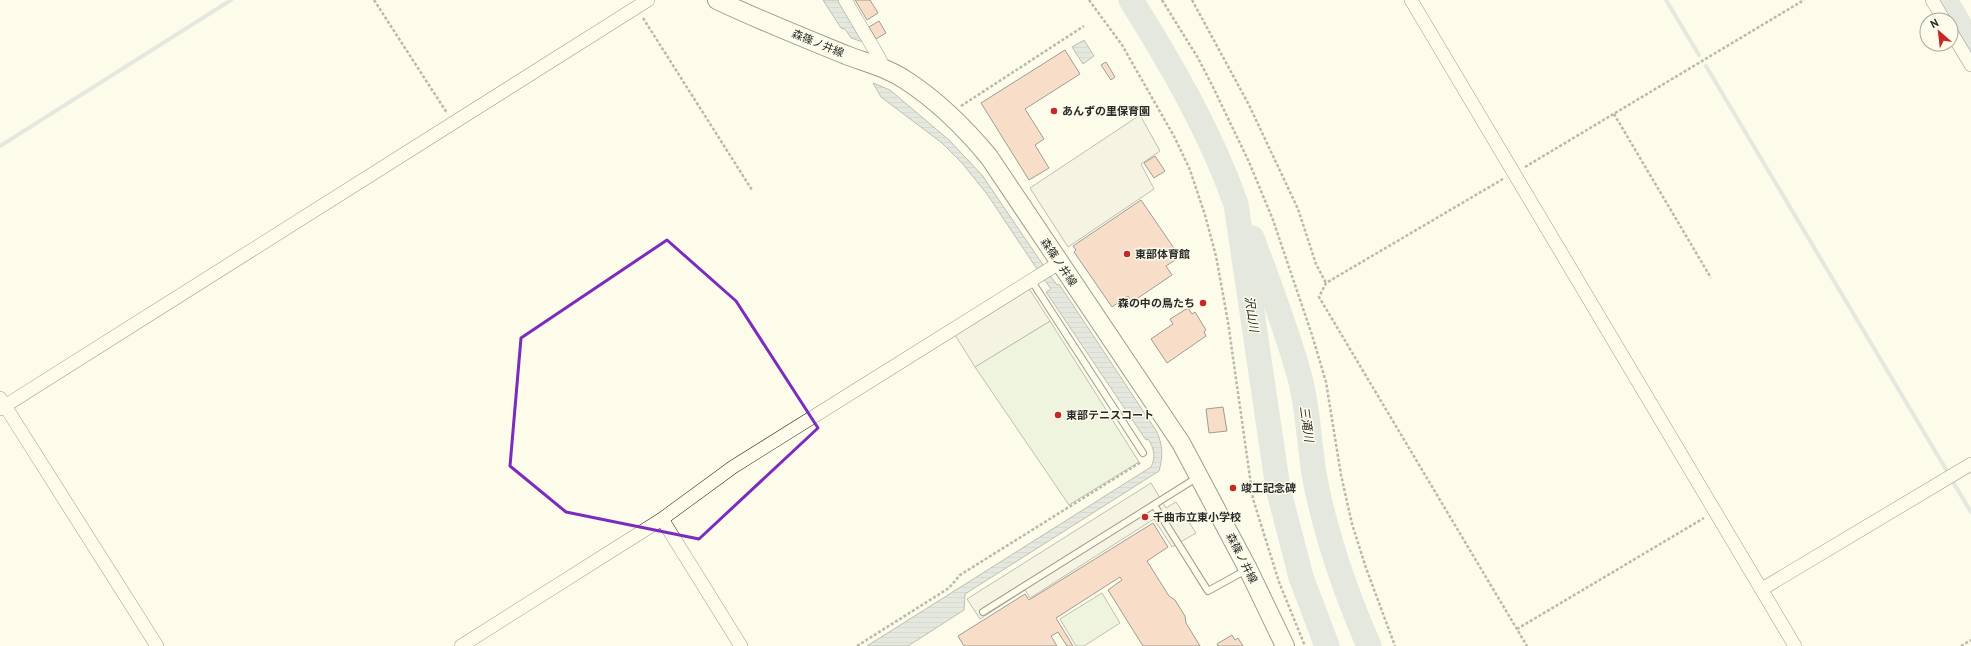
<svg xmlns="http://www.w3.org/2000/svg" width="1971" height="646" viewBox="0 0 1971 646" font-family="'PT Sans','Noto Sans JP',sans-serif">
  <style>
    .garden { fill: #deebd1; stroke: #74746e }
    .parking { fill: #eceadb; stroke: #74746e }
    .water { fill: url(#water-rules); stroke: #74746e }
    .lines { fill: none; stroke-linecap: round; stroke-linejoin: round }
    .stream { stroke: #c7d0d0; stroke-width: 4 }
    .river { stroke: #c7d0d0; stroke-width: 25 }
    .building { fill: #f2b8a0; stroke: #2b2b2b }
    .lane-casing { stroke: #2b2b2b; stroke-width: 8 }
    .street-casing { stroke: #2b2b2b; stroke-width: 14 }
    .secondary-casing { stroke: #2b2b2b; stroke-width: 20 }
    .path { stroke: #6a6964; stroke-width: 2.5; stroke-dasharray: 3 2; stroke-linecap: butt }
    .lane { stroke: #fdfbea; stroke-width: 6 }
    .street { stroke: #fdfbea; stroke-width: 13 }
    .secondary { stroke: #fdfbea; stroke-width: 18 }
    .marked { fill: none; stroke: #7b2cbf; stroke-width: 3; stroke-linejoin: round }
    .poi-dot { fill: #c62828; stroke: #fdfbea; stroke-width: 1.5 }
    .labels { text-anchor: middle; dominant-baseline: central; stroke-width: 3; stroke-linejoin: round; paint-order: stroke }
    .street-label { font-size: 11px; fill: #2b2b2b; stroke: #fdfbea }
    .poi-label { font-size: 11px; font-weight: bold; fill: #2b2b2b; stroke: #fdfbea; text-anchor: start }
    .water-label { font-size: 12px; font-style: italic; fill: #2b2b2b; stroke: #fdfbea }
  </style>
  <defs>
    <pattern id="water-rules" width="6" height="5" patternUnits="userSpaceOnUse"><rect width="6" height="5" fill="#c7d0d0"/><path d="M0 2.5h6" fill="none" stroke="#abb3b3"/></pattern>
  </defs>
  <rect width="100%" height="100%" fill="#fdfbea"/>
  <!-- garden -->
  <path class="garden" d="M 1050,321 L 1139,462 L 1069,505 L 975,367 Z
    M 1102,593 L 1120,623 L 1084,646 L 1076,646 L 1060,619 Z"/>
  <!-- parking -->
  <path class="parking" d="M 1140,115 L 1160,151 L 1141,164 L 1154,189 L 1068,247 L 1030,188 Z
    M 1026,289 L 1030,290 L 1050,321 L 975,367 L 955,335 Z
    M 1151,483 L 1166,508 L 1176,502 L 1196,533 L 1172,547 L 1154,519 L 1030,598 L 1025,590 L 980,619 L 967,599 Z"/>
  <!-- water -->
  <path class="water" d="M 823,0 L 838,0 L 866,43 L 851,38 L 845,29 L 841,28 Z
    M 1084,40 L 1094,56 L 1083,64 L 1072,47 Z
    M 873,83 L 890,90 L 949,140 L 982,175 L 1043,265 L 1037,269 L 987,194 L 962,163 L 942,143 L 881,97 Z
    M 1049,274 L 1057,285 L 1059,284 L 1157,432 C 1163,446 1163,457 1159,471 L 965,594 L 964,610 L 908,646 L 867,646 L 1151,467 C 1156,458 1154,447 1148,439 L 1146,440 L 1046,292 L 1051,289 L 1043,278 Z"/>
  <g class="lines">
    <!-- stream -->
    <path class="stream" d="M 1666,0 L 1699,55
      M 1706,66 L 1947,471
      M 0,146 L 231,0
      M 1953,482 L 1971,512"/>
    <!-- river -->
    <path class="river" d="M 1131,0 C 1172,66 1210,131 1236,204 L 1278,488 L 1301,577 L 1327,646
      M 1945,0 L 1971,44
      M 1252,238 C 1269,284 1287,330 1300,378 C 1308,408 1309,442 1314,474 C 1325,533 1345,591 1369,646"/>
  </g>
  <!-- building -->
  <path class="building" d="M 855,0 L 870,0 L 878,13 L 867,20 Z
    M 879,21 L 886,33 L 876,39 L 869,27 Z
    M 1065,50 L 1080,74 L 1025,109 L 1044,139 L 1035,145 L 1049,168 L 1029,180 L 981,103 Z
    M 1106,62 L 1115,77 L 1111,80 L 1101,65 Z
    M 1155,156 L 1165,171 L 1154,178 L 1144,163 Z
    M 1141,200 L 1180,257 L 1166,266 L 1172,275 L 1132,302 L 1128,296 L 1112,307 L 1074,252 L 1076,250 L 1073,246 Z
    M 1188,308 L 1192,314 L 1195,312 L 1206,330 L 1204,332 L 1206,336 L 1167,363 L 1151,339 L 1173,324 L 1170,319 Z
    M 1223,407 L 1227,431 L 1209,433 L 1206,409 Z
    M 1153,523 L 1168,547 L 1147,561 L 1169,596 L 1175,600 L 1185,616 L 1186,623 L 1200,646 L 1143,646 L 1108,590 L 1122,580 L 1120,577 L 1056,618 L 1073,646 L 1067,646 L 1058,632 L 1051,636 L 1057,646 L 964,646 L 958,636 L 1025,594 L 1029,600 Z
    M 1232,635 L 1235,640 L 1238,638 L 1243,646 L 1218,646 L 1217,644 Z"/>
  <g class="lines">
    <!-- lane casing -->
    <g class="lane-casing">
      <path id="lane" d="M 1031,280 L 1143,453
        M 1154,505 L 1208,591 L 1246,570
        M 983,612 L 1198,477"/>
    </g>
    <!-- street casing -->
    <g class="street-casing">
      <path id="street" d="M 845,0 L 877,54 L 884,68
        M 1411,0 L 1795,646
        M 1932,0 L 1944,20
        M 1951,32 L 1971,65
        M 0,398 L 157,646
        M 0,409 L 648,0
        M 662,519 L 741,646
        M 1762,589 L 1971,464
        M 461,646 L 662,519 L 733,467 L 1059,263"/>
    </g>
    <!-- secondary casing -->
    <g class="secondary-casing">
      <path id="secondary" d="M 717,0 C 759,20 802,37 846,55 C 867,63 888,68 907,81 C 939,102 965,128 989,157 L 1181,443 L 1248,569 L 1285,646"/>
    </g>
    <!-- path -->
    <path class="path" d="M 374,0 L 447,113
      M 1089,0 L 1122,45 L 1175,138 L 1190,170 L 1205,215 L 1216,256 L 1228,322 L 1253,499 L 1279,582 L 1305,646
      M 1162,0 L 1198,58 L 1213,87 L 1249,162 L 1273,220 L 1312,335 L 1326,382 L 1341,475 L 1352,524 L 1366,568 L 1395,646
      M 1192,0 L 1249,105 L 1298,209 L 1316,264 L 1326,283
      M 643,18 L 752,190
      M 961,106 L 1084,26
      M 1614,114 L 1711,278
      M 1525,167 L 1804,0
      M 1503,179 L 1326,283 L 1319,297 L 1527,646
      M 1517,629 L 1704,518
      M 857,646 L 949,588 L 960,575 L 1141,462
      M 1961,646 L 1971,640"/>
    <!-- lane -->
    <use href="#lane" class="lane"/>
    <!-- street -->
    <use href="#street" class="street"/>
    <!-- secondary -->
    <use href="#secondary" class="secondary"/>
  </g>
  <!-- marked area -->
  <path d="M0 0H1971V646H0ZM 667,240 L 736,301 L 818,428 L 699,539 L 566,512 L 510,466 L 521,338 Z" fill="#fdfbea" fill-opacity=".55" fill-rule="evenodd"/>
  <path class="marked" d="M 667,240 L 736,301 L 818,428 L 699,539 L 566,512 L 510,466 L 521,338 Z"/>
  <!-- markers -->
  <g class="poi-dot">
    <circle cx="1054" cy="111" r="4"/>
    <circle cx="1127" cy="254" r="4"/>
    <circle cx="1203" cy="303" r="4"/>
    <circle cx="1058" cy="415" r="4"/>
    <circle cx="1233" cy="488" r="4"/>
    <circle cx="1145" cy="517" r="4"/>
  </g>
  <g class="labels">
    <!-- street labels -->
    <g class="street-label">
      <text transform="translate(818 43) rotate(22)">森篠ノ井線</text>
      <text transform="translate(1059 262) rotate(56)">森篠ノ井線</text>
      <text transform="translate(1242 558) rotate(63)">森篠ノ井線</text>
    </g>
    <!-- poi labels -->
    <g class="poi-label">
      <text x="1062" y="111">あんずの里保育園</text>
      <text x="1135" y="254">東部体育館</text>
      <text x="1195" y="303" text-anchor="end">森の中の鳥たち</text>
      <text x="1066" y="415">東部テニスコート</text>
      <text x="1241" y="488">竣工記念碑</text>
      <text x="1153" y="517">千曲市立東小学校</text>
    </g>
    <!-- water labels -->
    <g class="water-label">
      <text transform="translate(1252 314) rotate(82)">沢山川</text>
      <text transform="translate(1307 424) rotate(82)">三滝川</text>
    </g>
  </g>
  <!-- north arrow -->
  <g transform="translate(1939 32) rotate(332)"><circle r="19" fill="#fdfbea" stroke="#a9a89e"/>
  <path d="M0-3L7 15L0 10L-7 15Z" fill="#c62828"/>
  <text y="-6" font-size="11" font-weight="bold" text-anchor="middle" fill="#2b2b2b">N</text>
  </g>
</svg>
